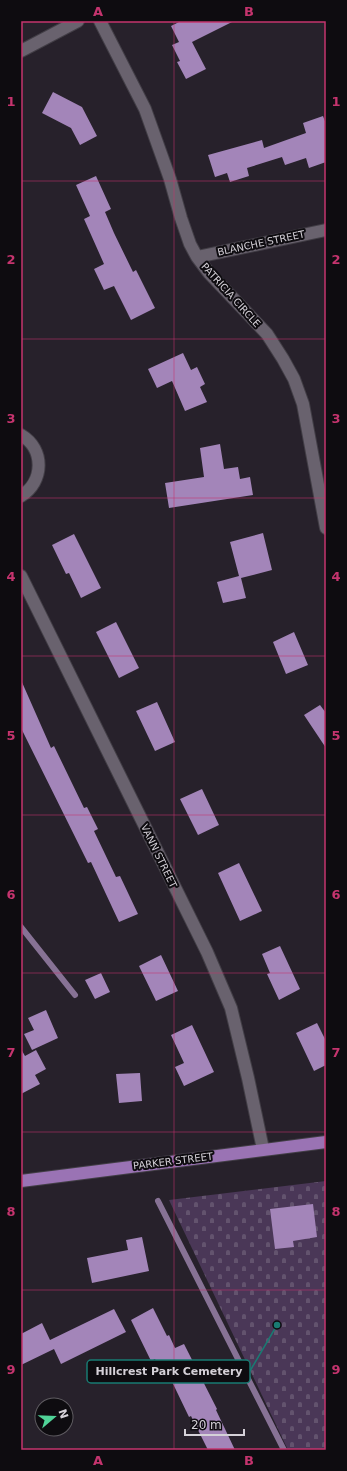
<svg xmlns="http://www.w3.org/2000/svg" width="347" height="1471" viewBox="0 0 347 1471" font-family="'DejaVu Sans',sans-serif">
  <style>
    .cemetery { fill: url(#cemetery-stones) }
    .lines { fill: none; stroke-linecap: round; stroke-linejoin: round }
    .stream { stroke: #877295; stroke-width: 6 }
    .building { fill: #a385b9 }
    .street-casing { stroke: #423e46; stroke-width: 14 }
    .primary-casing { stroke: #423e46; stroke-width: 14 }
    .street { stroke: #69626e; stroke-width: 12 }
    .primary { stroke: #9a73b4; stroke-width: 12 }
    .grid { fill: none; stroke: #c5346e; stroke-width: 1; stroke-opacity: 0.55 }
    .labels { text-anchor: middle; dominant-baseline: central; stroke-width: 4; stroke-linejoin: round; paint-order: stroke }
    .street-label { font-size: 10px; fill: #d5d1d8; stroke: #0e0c10 }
    .leader { fill: none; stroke: #197b73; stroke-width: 1.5 }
    .callout-dot { fill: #197b73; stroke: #0e0c10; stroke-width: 1.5 }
    .callout { fill: #0e0c10; stroke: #197b73; stroke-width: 1.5 }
    .callout-label { font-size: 11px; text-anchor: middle; font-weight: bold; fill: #d5d1d8 }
    .neatline { fill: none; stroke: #c5346e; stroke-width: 1.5 }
    .grid-label { font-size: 13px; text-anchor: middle; font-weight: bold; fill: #c5346e }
  </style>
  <defs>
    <pattern id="cemetery-stones" width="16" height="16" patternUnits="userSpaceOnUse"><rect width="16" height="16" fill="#4a3757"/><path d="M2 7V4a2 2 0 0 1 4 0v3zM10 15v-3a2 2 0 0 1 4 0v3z" fill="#63536e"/></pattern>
  </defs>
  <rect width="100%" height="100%" fill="#27212b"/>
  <!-- cemetery -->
  <path class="cemetery" d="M 326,1181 L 326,1450 L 288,1450 L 169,1200 Z"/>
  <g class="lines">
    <!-- stream -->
    <path class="stream" d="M 21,927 L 75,995
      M 158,1201 L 284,1450"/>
  </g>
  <!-- building -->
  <path class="building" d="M 181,21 L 234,21 L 192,42 L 206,69 L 186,79 L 177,62 L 180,61 L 172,45 L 179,42 L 171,26 Z
    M 53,92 L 82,107 L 97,136 L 80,145 L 71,128 L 42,113 Z
    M 323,116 L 326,124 L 326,162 L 309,168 L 306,158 L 285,165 L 282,157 L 247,168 L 249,176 L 230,182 L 227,173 L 215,177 L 208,155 L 262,140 L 264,148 L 306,133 L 303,123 Z
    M 96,176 L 111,209 L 105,212 L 114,233 L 133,272 L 136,270 L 155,308 L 131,320 L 114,286 L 104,290 L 94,269 L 104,264 L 84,219 L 90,216 L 76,185 Z
    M 183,353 L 191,370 L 197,367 L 205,384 L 200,387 L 207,402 L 185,411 L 172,381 L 157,388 L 148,369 Z
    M 220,444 L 224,469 L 238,467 L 240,479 L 250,477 L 253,495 L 169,508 L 165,483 L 204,477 L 200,448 Z
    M 263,533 L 272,570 L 241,578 L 246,598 L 223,603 L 217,582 L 239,576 L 230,542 Z
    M 74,534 L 101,588 L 81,598 L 69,573 L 66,574 L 52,545 Z
    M 116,622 L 139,668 L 119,678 L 96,632 Z
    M 294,632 L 308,665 L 286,674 L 273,642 Z
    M 21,680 L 51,748 L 54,746 L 84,808 L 87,807 L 98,829 L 94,831 L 116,877 L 120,876 L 138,914 L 119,922 L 91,862 L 88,863 L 21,728 Z
    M 157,702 L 175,742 L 155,751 L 136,711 Z
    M 320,705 L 326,713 L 326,748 L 304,715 Z
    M 202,789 L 219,825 L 198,835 L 180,799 Z
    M 239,863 L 262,911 L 240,921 L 218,873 Z
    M 280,946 L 300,989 L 279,1000 L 267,974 L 270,973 L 262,954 Z
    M 161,955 L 178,991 L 156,1001 L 139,966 Z
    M 101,973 L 110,992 L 95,999 L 85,980 Z
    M 46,1010 L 58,1038 L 32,1050 L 24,1034 L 34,1030 L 28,1018 Z
    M 317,1023 L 326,1041 L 326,1065 L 314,1071 L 296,1033 Z
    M 192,1025 L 214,1072 L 184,1086 L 175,1067 L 184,1063 L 171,1035 Z
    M 21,1049 L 25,1056 L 36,1050 L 46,1069 L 35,1075 L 40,1084 L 21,1094 Z
    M 140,1073 L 142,1101 L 119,1103 L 116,1074 Z
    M 313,1204 L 317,1237 L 293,1241 L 294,1247 L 275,1249 L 270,1209 Z
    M 142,1237 L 149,1271 L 92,1283 L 87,1258 L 128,1250 L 126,1240 Z
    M 153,1308 L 167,1336 L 169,1335 L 175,1348 L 184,1344 L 217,1409 L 216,1410 L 235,1450 L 208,1450 L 191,1416 L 189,1417 L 163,1363 L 158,1365 L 155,1359 L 151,1361 L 131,1320 Z
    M 114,1309 L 126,1332 L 61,1364 L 54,1349 L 21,1365 L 21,1334 L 42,1323 L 50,1340 Z"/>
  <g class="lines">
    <!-- street casing -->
    <g class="street-casing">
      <path id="street" d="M 100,21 L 145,109 L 170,179 L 181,218 L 190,244 L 197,257 L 209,273 L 267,334 L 283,359 L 294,379 L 303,404 L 326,528
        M 21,51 L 78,21
        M 197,257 L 326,230
        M 21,435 C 45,449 44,482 21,496
        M 21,576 L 207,952 L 231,1008 L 248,1078 L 263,1149"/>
    </g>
    <!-- primary casing -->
    <g class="primary-casing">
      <path id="primary" d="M 21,1181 L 326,1142"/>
    </g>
    <!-- street -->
    <use href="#street" class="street"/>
    <!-- primary -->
    <use href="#primary" class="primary"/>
  </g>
  <!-- grid -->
  <path class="grid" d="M 174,21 L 174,1450M 21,181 L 326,181M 21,339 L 326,339M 21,498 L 326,498M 21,656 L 326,656M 21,815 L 326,815M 21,973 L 326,973M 21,1132 L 326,1132M 21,1290 L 326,1290"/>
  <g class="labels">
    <!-- street labels -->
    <g class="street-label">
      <text transform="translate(261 243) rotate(-12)">BLANCHE STREET</text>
      <text transform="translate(231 295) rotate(48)">PATRICIA CIRCLE</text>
      <text transform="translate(159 856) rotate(64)">VANN STREET</text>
      <text transform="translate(173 1161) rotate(-7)">PARKER STREET</text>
    </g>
  </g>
  <!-- callouts -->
  <path class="leader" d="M277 1325L250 1371"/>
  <circle class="callout-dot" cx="277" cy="1325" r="4"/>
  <rect class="callout" x="87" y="1360" width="163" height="23" rx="4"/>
  <g class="callout-label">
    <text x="169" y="1375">Hillcrest Park Cemetery</text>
  </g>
  <!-- border -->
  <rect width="347" height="1471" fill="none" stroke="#0e0c10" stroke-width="44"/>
  <!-- north arrow -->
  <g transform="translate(54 1417) rotate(71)"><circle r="19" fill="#0e0c10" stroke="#5e5b60"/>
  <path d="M0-3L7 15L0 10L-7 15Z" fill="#50d398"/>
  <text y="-6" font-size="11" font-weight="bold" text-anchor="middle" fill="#d5d1d8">N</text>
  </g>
  <!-- scale -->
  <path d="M185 1429v6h59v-6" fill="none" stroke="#d5d1d8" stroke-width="2"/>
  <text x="191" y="1429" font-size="12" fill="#d5d1d8" stroke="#0e0c10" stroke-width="3" paint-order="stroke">20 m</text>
  <rect x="22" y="22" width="303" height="1427" class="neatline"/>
  <g class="grid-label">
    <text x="98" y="16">A</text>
    <text x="249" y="16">B</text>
    <text x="11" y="106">1</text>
    <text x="336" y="106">1</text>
    <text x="11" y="264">2</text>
    <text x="336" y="264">2</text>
    <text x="11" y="423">3</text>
    <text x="336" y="423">3</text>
    <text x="11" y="581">4</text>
    <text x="336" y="581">4</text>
    <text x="11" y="740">5</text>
    <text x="336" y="740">5</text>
    <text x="11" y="899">6</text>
    <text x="336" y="899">6</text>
    <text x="11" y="1057">7</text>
    <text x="336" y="1057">7</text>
    <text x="11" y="1216">8</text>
    <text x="336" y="1216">8</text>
    <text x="11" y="1374">9</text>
    <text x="336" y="1374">9</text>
    <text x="98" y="1465">A</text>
    <text x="249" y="1465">B</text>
  </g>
</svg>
